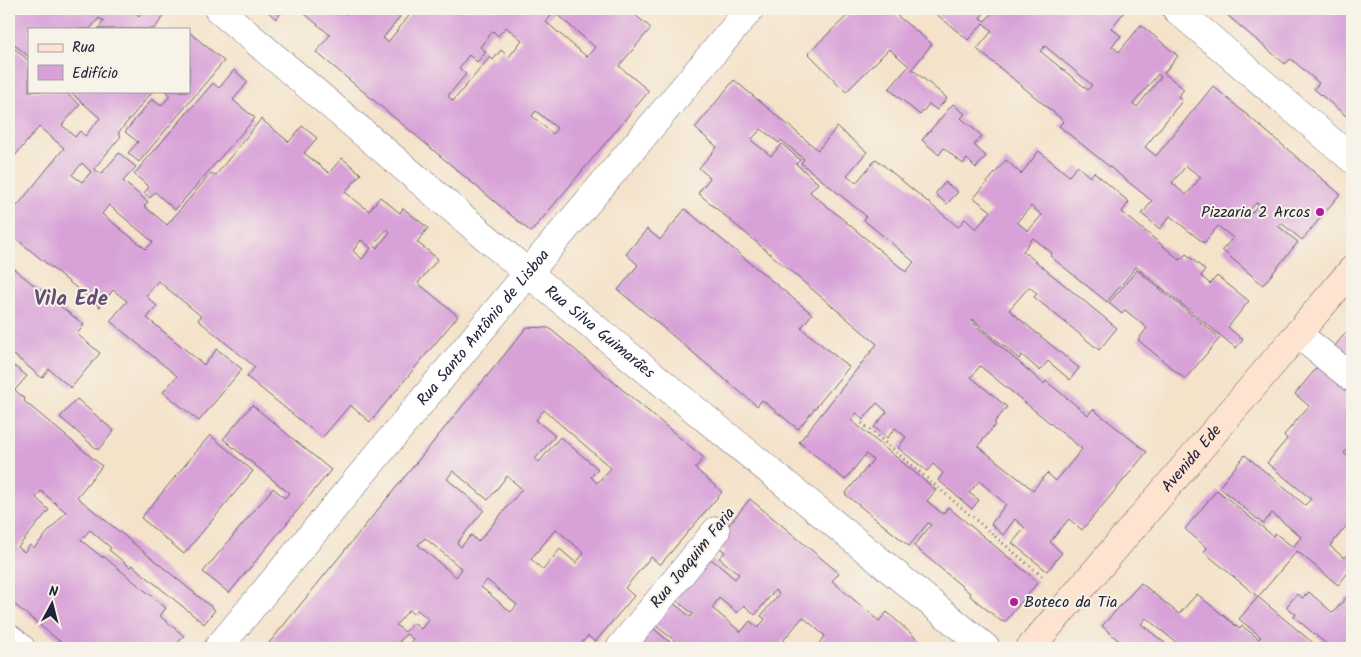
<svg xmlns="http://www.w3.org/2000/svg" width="1361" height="657" viewBox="0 0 1361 657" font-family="Kalam,sans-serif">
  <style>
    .building { fill: #d8a1d8; fill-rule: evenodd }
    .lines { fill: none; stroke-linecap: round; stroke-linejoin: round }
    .street-casing { stroke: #6c656d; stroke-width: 29 }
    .secondary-casing { stroke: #6c656d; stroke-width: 29 }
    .path { stroke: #6c656d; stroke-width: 3; stroke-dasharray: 1 4; stroke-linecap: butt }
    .street { stroke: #fff; stroke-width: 28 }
    .secondary { stroke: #fee3d1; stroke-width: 28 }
    .poi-dot { fill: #b5179e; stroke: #f7f3e8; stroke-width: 2 }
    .labels { text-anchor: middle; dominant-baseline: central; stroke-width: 4; stroke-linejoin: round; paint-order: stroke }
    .poi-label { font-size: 16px; fill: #22223b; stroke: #f7f3e8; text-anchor: end }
    .street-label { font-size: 16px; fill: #22223b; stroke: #f7f3e8 }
    .district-label { font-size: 21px; font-weight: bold; fill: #624e72; stroke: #f7f3e8 }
  </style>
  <rect width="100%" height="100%" fill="#f7f3e8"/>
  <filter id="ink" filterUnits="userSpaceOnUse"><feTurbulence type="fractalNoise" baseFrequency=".02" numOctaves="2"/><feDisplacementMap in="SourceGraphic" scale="10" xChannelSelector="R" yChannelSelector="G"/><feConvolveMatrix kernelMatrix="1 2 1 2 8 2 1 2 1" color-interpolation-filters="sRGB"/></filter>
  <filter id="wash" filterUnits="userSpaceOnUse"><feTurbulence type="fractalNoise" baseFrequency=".0096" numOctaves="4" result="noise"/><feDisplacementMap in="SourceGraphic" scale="20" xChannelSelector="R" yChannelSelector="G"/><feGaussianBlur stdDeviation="1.12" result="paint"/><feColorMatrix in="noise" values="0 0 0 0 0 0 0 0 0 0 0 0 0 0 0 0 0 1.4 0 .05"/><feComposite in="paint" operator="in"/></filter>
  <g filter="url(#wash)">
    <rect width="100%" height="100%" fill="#f4e2c9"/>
    <g id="blocks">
      <!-- building -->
      <path class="building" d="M 9,9 L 130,9 L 139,16 L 144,9 L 161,9 L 166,13 L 154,29 L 98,29 L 104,21 L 99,18 L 90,29 L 29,29 L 29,57 L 9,40 Z
        M 265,9 L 284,9 L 276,19 Z
        M 299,9 L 340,9 L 347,14 L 352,9 L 390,9 L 400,17 L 383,38 L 388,42 L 409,16 L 405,12 L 408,9 L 628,9 L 651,28 L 619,66 L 649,91 L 531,232 L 316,52 L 330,35 ZM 554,12 L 595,47 L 587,57 L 546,22 ZM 506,27 L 522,40 L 509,57 L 501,50 L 493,60 L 490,57 L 453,101 L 448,96 L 466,74 L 459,68 L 469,55 L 477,62 L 486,52 L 480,47 L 493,31 L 498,36 ZM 536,111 L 557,128 L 553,134 L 532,116 Z
        M 841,9 L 889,9 L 932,44 L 912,69 L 947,98 L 937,110 L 929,104 L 920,115 L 889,89 L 909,66 L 889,49 L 846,92 L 808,53 L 848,15 Z
        M 930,9 L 987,9 L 980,18 L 985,21 L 995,9 L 1122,9 L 1125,11 L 1111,28 L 1121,36 L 1112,46 L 1119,52 L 1141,25 L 1178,56 L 1164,73 L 1184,89 L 1178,97 L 1182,101 L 1145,147 L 1156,156 L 1213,86 L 1340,194 L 1302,240 L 1281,223 L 1278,226 L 1298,242 L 1263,285 L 1222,250 L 1233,238 L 1218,226 L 1204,243 L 1170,216 L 1160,229 L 1142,214 L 1152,201 L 1059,126 L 1064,121 L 977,49 L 992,31 L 983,23 L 968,40 ZM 1045,46 L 1092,85 L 1088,90 L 1040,51 ZM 1158,74 L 1161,77 L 1137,107 L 1133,104 ZM 1186,166 L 1201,177 L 1186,195 L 1172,183 ZM 1256,203 L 1259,204 L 1247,218 L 1245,216 Z
        M 1220,9 L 1352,9 L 1352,121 L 1314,89 L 1319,83 L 1291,59 L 1285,64 Z
        M 189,32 L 224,61 L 139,162 L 128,153 L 138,142 L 125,132 L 152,99 L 161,106 L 170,96 L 165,91 L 189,91 Z
        M 9,44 L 29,61 L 29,91 L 64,91 L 80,105 L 62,125 L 75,137 L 80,131 L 85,136 L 100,118 L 69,91 L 153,91 L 118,133 L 121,136 L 94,169 L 101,174 L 119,153 L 136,167 L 123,181 L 148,202 L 144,206 L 167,225 L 211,173 L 215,176 L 261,119 L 289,142 L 302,126 L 317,138 L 304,153 L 329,173 L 342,158 L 361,174 L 345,192 L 369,211 L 380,197 L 400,213 L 403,208 L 428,228 L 417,242 L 438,259 L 418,283 L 458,316 L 370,422 L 350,405 L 322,438 L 247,377 L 255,367 L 198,320 L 201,316 L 158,281 L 146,296 L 157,306 L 147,318 L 204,365 L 217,349 L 242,369 L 199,421 L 163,392 L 177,376 L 110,321 L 127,301 L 113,290 L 100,307 L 9,233 L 9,216 L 64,148 L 39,127 L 9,163 ZM 82,163 L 91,172 L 82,182 L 72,175 ZM 109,205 L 153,242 L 146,249 L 102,214 ZM 387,229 L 390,232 L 377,248 L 373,245 ZM 361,240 L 371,248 L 362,259 L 353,251 Z
        M 234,70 L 248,82 L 233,100 L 255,118 L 175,210 L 155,192 L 150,198 L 144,193 L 149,187 L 134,174 L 213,83 L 219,88 Z
        M 734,80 L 818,150 L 837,127 L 867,152 L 847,175 L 856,183 L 876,159 L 958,227 L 965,219 L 976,229 L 991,211 L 974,198 L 1006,160 L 1021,174 L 1039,151 L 1069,176 L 1077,166 L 1090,177 L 1094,172 L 1129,202 L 1122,212 L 1180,260 L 1186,254 L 1205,270 L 1201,276 L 1210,284 L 1217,276 L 1249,301 L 1228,327 L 1243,340 L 1236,348 L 1136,267 L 1107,302 L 1050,256 L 1052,253 L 1033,238 L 1023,251 L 1117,328 L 1099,350 L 1034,297 L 1037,293 L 1029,287 L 1009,310 L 1079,368 L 1070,380 L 1048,361 L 1040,371 L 1022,355 L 1019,359 L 972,319 L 971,321 L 1044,384 L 1046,381 L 1088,415 L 1093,409 L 1147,452 L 1082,530 L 1069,519 L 1050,542 L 1062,553 L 1047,571 L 1012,543 L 1025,528 L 1015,519 L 1003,535 L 991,524 L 1006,504 L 979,481 L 969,493 L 979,500 L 972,509 L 938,480 L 943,473 L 933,464 L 927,471 L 898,448 L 906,437 L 895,428 L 887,438 L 874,427 L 887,412 L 877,403 L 863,420 L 857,413 L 851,420 L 936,490 L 927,501 L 943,514 L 948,507 L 1038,582 L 1005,622 L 1001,621 L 970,596 L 971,594 L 914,546 L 931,525 L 928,523 L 909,546 L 845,494 L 873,460 L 866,454 L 845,480 L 799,442 L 877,344 L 698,193 L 710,178 L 699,168 L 717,147 L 695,128 ZM 761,129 L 779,143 L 781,140 L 804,159 L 801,163 L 866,216 L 864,220 L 914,262 L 906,272 L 810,192 L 818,183 L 796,164 L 800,160 L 782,144 L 771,156 L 751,140 ZM 1031,206 L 1042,215 L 1028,231 L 1017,222 ZM 980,366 L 1082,449 L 1056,481 L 1047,473 L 1033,490 L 978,446 L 996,424 L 994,423 L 1007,407 L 971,377 Z
        M 953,104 L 965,114 L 961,118 L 982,136 L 974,145 L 986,156 L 976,168 L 967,159 L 963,164 L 944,148 L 939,155 L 922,140 Z
        M 945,182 L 958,192 L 947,204 L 935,194 Z
        M 685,209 L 812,314 L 801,328 L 849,367 L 798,429 L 762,400 L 757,406 L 618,290 L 638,265 L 626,254 L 647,229 L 660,240 Z
        M 9,265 L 84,325 L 77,334 L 100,353 L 71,388 L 49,369 L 42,378 L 9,351 Z
        M 1137,270 L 1220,338 L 1185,379 L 1138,340 L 1147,328 L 1125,310 L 1122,314 L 1109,303 Z
        M 1352,325 L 1352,362 L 1334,347 Z
        M 527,327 L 549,328 L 704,458 L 695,468 L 722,492 L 660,565 L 651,557 L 625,588 L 634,596 L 595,642 L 588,636 L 577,648 L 405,648 L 413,639 L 406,634 L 394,648 L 265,648 ZM 544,410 L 611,468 L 597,483 L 591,477 L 598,469 L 560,437 L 539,462 L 535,459 L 555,436 L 536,420 ZM 453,471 L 488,500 L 507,476 L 522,489 L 478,542 L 471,535 L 461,547 L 457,543 L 484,510 L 447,479 ZM 556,529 L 584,553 L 576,563 L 560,549 L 543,570 L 531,559 ZM 425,538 L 462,569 L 456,577 L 418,545 ZM 487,580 L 517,605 L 511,612 L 481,587 ZM 409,610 L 413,614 L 417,610 L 429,619 L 421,629 L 414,623 L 405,632 L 396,625 Z
        M 9,362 L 27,376 L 15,390 L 25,399 L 24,401 L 102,466 L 77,497 L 215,610 L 204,624 L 132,565 L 130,567 L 109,550 L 111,548 L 90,530 L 81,540 L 103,558 L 103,556 L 166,608 L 160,616 L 184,636 L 173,648 L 68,648 L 9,600 ZM 41,491 L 66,512 L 34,548 L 30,545 L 24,552 L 18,547 L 49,510 L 36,498 Z
        M 1319,365 L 1352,391 L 1352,443 L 1344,453 L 1352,460 L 1352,519 L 1330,546 L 1344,558 L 1352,549 L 1352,568 L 1338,585 L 1297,551 L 1258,597 L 1204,552 L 1207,548 L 1185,529 L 1217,490 L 1273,536 L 1275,533 L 1293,547 L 1301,537 L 1272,513 L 1263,524 L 1219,487 L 1245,455 L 1305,505 L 1311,499 L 1267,463 L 1287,439 L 1284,435 L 1309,406 L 1295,394 Z
        M 77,399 L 114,431 L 98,450 L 60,417 Z
        M 252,405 L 331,470 L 229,593 L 203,572 L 273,488 L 285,498 L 289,493 L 223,439 Z
        M 210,435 L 253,471 L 184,554 L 141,518 Z
        M 750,499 L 839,573 L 832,581 L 879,621 L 887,612 L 927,648 L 815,648 L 825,636 L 803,617 L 781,643 L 787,648 L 684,648 L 650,621 L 668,599 L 691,617 L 693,614 L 671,596 L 705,554 L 735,579 L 739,574 L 719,558 L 725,552 L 714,543 ZM 775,590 L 779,594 L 761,616 L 765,619 L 758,628 L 750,621 L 741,632 L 712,608 L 719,598 L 737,613 L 744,605 L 755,615 Z
        M 1141,583 L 1179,614 L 1197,594 L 1240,629 L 1242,626 L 1259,639 L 1261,637 L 1239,619 L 1258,597 L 1319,648 L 1183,648 L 1146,618 L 1141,624 L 1171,648 L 1127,648 L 1102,626 Z
        M 1309,592 L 1333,613 L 1347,596 L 1352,601 L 1352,648 L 1331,648 L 1294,617 L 1296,614 L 1286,607 L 1297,594 L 1303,598 Z
        M 648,624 L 677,648 L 638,648 L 632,644 Z"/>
    </g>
  </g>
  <g filter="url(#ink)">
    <use href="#blocks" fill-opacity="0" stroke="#6c656d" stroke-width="1"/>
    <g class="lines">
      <!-- street casing -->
      <g class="street-casing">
        <g id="street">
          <path id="s1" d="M 218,9 L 528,273 L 986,648"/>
          <path d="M 1176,9 L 1352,159"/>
          <path d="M 1298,334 L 1352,378"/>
          <path d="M 9,638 L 21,648"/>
          <path id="s2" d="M 218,648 L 528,273 L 750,9"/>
          <path d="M 620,648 L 716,531"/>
        </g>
      </g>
      <!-- secondary casing -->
      <g class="secondary-casing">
        <g id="secondary">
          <path id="s3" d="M 1030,648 L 1352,270"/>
        </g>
      </g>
      <!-- path -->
      <path class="path" d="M 862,423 L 1044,578"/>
      <!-- street -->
      <use href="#street" class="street"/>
      <!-- secondary -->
      <use href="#secondary" class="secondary"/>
    </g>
  </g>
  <!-- markers -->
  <g class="poi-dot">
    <circle cx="1320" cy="212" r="5"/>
    <circle cx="1014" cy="602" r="5"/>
  </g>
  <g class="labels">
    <!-- poi labels -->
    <g class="poi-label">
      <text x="1310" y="212">Pizzaria 2 Arcos</text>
      <text x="1024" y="602" text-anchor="start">Boteco da Tia</text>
    </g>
    <!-- street labels -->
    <g class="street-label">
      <text stroke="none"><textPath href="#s2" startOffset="416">Rua Santo Antônio de Lisboa</textPath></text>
      <text stroke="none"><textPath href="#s1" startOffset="500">Rua Silva Guimarães</textPath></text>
      <text stroke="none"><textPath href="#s3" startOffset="249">Avenida Ede</textPath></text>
      <text transform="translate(693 558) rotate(-51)">Rua Joaquim Faria</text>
    </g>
    <!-- district labels -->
    <g class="district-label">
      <text x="71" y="299">Vila Ede</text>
    </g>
  </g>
  <!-- margin -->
  <rect width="1361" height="657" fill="none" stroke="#f7f3e8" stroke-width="30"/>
  <!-- legend -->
  <rect x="28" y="28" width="162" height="65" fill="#f7f3e8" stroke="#a29fa3"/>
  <rect x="38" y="44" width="25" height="8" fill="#fee3d1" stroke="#a29fa3"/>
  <text x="72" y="52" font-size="15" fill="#22223b">Rua</text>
  <rect x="38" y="65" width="25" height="15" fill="#d8a1d8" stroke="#a29fa3"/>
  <text x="72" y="78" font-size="15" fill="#22223b">Edifício</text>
  <!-- north arrow -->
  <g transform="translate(52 604) rotate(7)" stroke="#f7f3e8" stroke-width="4" paint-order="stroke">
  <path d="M0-4L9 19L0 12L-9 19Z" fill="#22223b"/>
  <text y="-8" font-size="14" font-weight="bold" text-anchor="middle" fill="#22223b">N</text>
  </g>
</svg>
